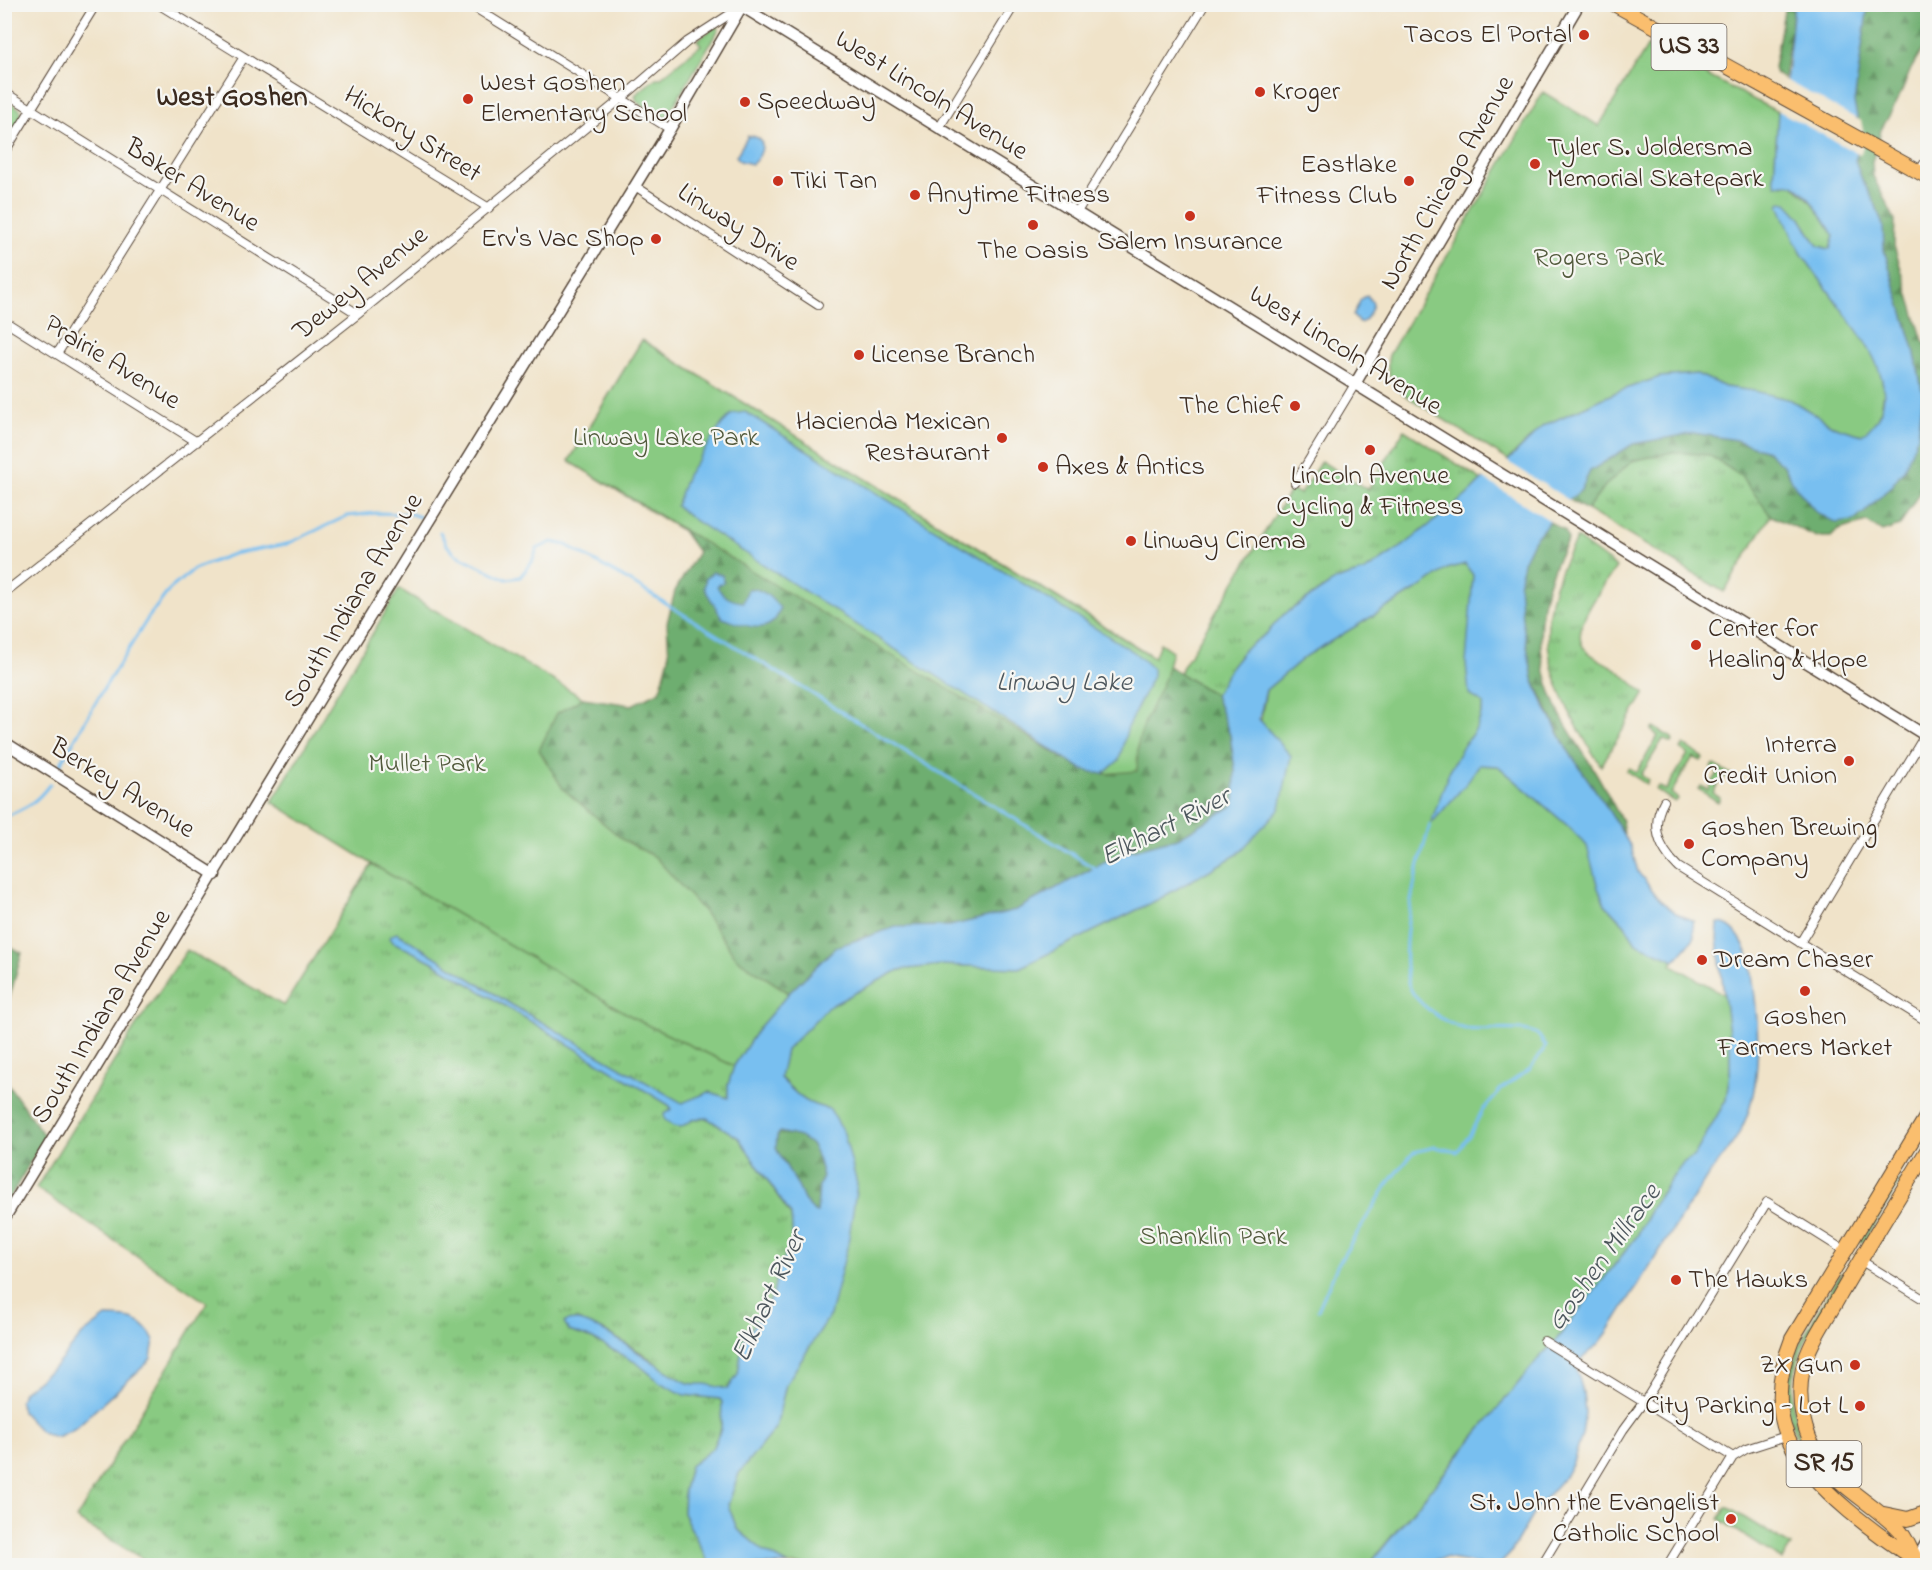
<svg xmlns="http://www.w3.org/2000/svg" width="1932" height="1570" viewBox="0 0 1932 1570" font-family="'Indie Flower',sans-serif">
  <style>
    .grass { fill: url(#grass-tufts); stroke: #627a50; stroke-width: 1.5 }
    .forest { fill: url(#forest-firs); stroke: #546c47; stroke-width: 1.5 }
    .park { fill: #89ca82; stroke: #627a50; stroke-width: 1.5 }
    .water { fill: #78bff0; stroke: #5a7487; stroke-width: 1.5; fill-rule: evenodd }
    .pier { fill: #f0e3c9 }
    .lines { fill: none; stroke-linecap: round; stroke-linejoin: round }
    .stream { stroke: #78bff0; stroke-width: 3 }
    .minor-casing { stroke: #564638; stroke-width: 10 }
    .tertiary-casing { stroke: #564638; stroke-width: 13 }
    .primary-casing { stroke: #564638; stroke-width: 16 }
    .trunk-casing { stroke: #564638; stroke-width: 16 }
    .minor { stroke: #fff; stroke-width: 8 }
    .tertiary { stroke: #fff; stroke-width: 10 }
    .primary { stroke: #fabe6e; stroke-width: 14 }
    .trunk { stroke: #fabe6e; stroke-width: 14 }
    .poi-dot { fill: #c8321e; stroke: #f6f6f2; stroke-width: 2 }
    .labels { text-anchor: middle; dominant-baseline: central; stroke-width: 4.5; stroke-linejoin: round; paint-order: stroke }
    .shield { fill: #f6f6f2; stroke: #73675e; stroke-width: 1.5 }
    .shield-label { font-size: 26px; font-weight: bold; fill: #3b2a1e }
    .poi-label { font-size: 27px; fill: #3b2a1e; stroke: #f6f6f2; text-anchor: start }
    .street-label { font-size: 27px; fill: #3b2a1e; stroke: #f6f6f2 }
    .park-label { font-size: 27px; fill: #525a3c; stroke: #f6f6f2 }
    .neighbourhood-label { font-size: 28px; font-weight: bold; fill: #3b2a1e; stroke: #f6f6f2 }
    .water-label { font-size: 28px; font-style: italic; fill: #4d575d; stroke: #f6f6f2 }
  </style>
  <defs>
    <pattern id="grass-tufts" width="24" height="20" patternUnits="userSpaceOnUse" patternTransform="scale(1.5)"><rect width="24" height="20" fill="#89ca82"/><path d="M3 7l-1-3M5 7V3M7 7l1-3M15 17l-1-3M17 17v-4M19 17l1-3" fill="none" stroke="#71a46a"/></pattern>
    <pattern id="forest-firs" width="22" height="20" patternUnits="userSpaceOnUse" patternTransform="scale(1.5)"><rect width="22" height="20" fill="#6eae70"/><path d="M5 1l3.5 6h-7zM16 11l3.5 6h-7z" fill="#5c8e5b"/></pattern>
  </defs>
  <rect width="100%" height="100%" fill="#f6f6f2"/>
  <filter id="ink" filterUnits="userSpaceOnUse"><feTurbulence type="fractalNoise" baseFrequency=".0167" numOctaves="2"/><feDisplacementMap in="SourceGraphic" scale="12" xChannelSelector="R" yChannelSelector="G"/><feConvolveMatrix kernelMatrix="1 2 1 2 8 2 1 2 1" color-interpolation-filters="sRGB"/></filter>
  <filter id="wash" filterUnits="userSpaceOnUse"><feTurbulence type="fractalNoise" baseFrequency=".008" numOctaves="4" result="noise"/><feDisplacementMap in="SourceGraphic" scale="24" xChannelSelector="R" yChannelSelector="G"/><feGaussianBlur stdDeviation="1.35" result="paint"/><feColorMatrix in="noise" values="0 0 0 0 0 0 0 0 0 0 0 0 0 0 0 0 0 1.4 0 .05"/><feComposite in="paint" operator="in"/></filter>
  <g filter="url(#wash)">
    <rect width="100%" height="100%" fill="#f0e3c9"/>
    <!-- grass -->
    <path class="grass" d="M 1404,430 L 1482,480 L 1467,495 L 1403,546 L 1365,571 L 1336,580 L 1283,615 L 1267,633 L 1245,649 L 1231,667 L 1215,695 L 1179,673 L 1291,489 L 1300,494 L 1321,461 L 1368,490 Z
      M 1660,438 L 1792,481 L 1724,592 L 1587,510 L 1581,490 Z
      M 1577,538 L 1616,567 C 1605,585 1567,630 1585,649 C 1595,660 1610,664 1620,672 C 1629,680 1636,687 1645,693 L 1601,766 C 1549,684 1524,629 1577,538 Z
      M 1653,727 L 1672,738 L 1673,741 L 1671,743 L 1663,739 L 1641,775 L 1648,780 L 1646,784 L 1626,771 L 1629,768 L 1637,772 L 1658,736 L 1651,730 Z
      M 1684,745 L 1703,758 L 1701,761 L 1693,757 L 1671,793 L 1678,799 L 1675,802 L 1656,790 L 1658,786 L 1666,790 L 1688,754 L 1681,749 Z
      M 1713,764 L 1734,776 L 1732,779 L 1723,776 L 1713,793 L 1720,798 L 1718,802 L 1698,789 L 1701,786 L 1708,790 L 1718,773 L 1711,768 Z
      M 372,864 L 643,1023 L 734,1066 L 728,1085 L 728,1098 L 709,1092 L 682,1104 L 512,1005 L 397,933 L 393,942 L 431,961 L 669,1105 L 681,1127 L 694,1119 L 707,1118 L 739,1138 L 791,1216 L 793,1240 L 777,1273 L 773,1296 L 743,1341 L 738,1374 L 728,1389 L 687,1383 L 669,1373 L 642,1353 L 604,1331 L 575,1319 L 569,1331 L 593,1339 L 637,1363 L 651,1375 L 684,1395 L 720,1399 L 722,1402 L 721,1429 L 712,1449 L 690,1466 L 684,1490 L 683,1513 L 710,1565 L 153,1565 L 76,1519 L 207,1303 L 36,1188 L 134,1029 L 187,950 L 284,1006 Z
      M 1900,1179 L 1900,1182 L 1864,1242 L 1861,1242 L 1860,1240 L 1897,1180 Z
      M 1842,1272 L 1841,1280 C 1812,1328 1780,1369 1797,1428 C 1801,1441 1809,1453 1814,1466 C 1758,1393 1802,1338 1842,1272 Z"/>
    <!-- forest -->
    <path class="forest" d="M 1785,5 L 1794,5 L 1784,79 L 1776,74 L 1774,68 Z
      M 1868,5 L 1927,5 L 1927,42 L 1911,69 L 1897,102 L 1881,130 L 1872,162 L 1873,176 L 1895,220 L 1894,246 L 1923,341 L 1927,346 L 1927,474 L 1922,488 L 1900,526 L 1882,532 L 1867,522 L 1838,530 L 1831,537 L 1817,537 L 1771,516 L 1741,476 L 1709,455 L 1673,452 L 1632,461 L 1605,486 L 1587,510 L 1569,500 L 1581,490 L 1590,471 L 1633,444 L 1694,433 L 1736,440 L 1767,451 L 1784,466 L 1795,486 L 1816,512 L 1864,513 L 1892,485 L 1904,469 L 1922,416 L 1923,395 L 1914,349 L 1884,250 L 1883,226 L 1875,203 L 1862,180 L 1855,160 L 1862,140 L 1854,103 Z
      M 642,340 L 1215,695 L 1230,735 L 1235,770 L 1234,805 L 1178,838 L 1119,854 L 1016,910 L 950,926 L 896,927 L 836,947 L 789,993 L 737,959 L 704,912 L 655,857 L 623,840 L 563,789 L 539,750 L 557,713 L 583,698 L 632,705 L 660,691 L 669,657 L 667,623 L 675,591 L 698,552 L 683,531 L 569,461 Z
      M 1548,521 L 1565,531 L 1568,540 C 1534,597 1531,654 1560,714 C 1571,735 1584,753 1596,773 C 1605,788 1613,805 1622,821 L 1624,834 L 1567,749 L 1533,679 L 1522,620 L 1519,585 L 1523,562 L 1533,541 Z
      M 5,945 L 22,953 L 5,1014 Z
      M 5,1080 L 45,1137 L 5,1206 L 4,1080 Z
      M 780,1131 L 800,1136 L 812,1145 L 818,1158 L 823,1176 L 819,1186 L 817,1213 L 814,1212 L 804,1200 L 797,1184 L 781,1158 L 776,1148 L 777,1136 Z"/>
    <!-- park -->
    <path class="park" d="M 717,26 L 719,29 L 667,117 L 663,117 L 637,102 L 635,95 L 656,78 L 660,78 L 701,45 L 697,40 Z
      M 1648,45 L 1778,112 L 1774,178 L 1783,185 L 1791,184 C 1810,197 1823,216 1834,236 L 1830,249 L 1818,246 L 1800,217 L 1799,250 L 1862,337 L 1879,366 L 1884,391 L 1881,410 L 1873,427 L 1862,435 L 1835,427 L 1791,400 L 1754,391 L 1725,387 L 1697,374 L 1660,377 L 1619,391 L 1543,426 L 1508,460 L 1403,394 C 1391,384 1385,370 1389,355 L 1543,92 L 1599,126 Z
      M 5,99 L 20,109 L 22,117 L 5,145 Z
      M 642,340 L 1154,658 L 1160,643 L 1172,651 L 1165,678 L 1145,721 L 1138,743 L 1137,771 L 1103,774 L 1083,770 L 569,461 Z
      M 1465,564 L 1473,574 L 1473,593 L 1484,703 L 1477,728 L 1463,746 L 1449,772 L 1466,784 L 1479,765 L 1498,766 L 1568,826 L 1588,846 L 1605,904 L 1625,925 L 1636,943 L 1675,960 L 1672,965 L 1725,995 L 1730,1041 L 1730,1073 L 1726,1100 L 1694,1156 L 1684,1163 L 1667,1185 L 1652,1207 L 1637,1236 L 1553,1344 L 1539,1358 L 1368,1565 L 789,1565 L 765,1552 L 737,1529 L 728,1505 L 739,1473 L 776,1427 L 786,1384 L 830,1315 L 830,1109 C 805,1105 797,1095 780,1077 L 786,1050 L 828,1007 L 899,970 L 941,965 L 1019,968 L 1159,899 L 1238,854 L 1266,690 L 1306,656 L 1421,587 L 1447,569 Z
      M 399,589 L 583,698 L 557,713 L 539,750 L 563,789 L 623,840 L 655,857 L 704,912 L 737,959 L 789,993 L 758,1029 L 734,1066 L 643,1023 L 372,864 L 272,802 Z
      M 1727,1507 L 1791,1546 L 1782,1560 L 1719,1519 Z"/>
    <!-- water -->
    <path class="water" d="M 1794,5 L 1868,5 L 1854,103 L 1862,140 L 1855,160 L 1862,180 L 1875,203 L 1883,226 L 1884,250 L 1914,349 L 1923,395 L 1918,436 L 1904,469 L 1892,485 L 1864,513 L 1852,521 L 1836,523 L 1816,512 L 1795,486 L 1784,466 L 1767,451 L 1736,440 L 1694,433 L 1633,444 L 1590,471 L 1581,490 L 1561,507 L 1533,541 L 1523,562 L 1519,585 L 1522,620 L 1533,679 L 1543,703 L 1567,749 L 1604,803 L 1631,847 L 1638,872 L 1660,900 L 1676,913 L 1693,921 L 1694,938 L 1675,960 L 1636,943 L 1625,925 L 1605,904 L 1598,888 L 1587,846 L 1568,826 L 1498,766 L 1479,765 L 1466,784 L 1430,825 L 1449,772 L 1463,746 L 1477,728 L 1484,704 L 1469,694 L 1466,663 L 1473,575 L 1465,564 L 1447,569 L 1421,587 L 1306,656 L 1266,690 L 1259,719 L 1291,756 L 1280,808 L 1238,854 L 1159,899 L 1019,968 L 941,965 L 899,970 L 828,1007 L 786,1050 L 780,1078 C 797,1095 805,1105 830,1109 L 844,1133 L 857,1184 L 848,1244 L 830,1315 L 786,1384 L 776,1427 L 739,1473 L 728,1505 L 737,1529 L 765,1552 L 789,1565 L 710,1565 L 683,1513 L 684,1490 L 690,1466 L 712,1449 L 721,1429 L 722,1402 L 720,1399 L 684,1395 L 661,1383 L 637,1363 L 593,1339 L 569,1331 L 564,1323 C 582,1306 665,1374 686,1382 C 693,1385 698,1384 705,1384 C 712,1385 720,1388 728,1389 L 738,1374 L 743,1341 L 773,1296 L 777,1273 L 793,1240 L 791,1215 L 739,1138 L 707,1118 L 694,1119 L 681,1127 L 673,1126 L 664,1119 L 664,1114 L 672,1109 L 669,1105 L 431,961 L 393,942 L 390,938 L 392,935 L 397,933 L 412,942 L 512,1005 L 682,1103 L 709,1092 L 728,1098 L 728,1085 L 734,1066 L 758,1029 L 789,993 L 836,947 L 896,927 L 950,926 L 1016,910 L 1119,854 L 1178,838 L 1234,805 L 1235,770 L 1230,735 L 1215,695 L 1231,667 L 1245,649 L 1267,633 L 1283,615 L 1336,580 L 1365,571 L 1403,546 L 1467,495 L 1482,480 L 1500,469 L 1543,426 L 1619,391 L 1660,377 L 1697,374 L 1725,387 L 1754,391 L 1791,400 L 1835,427 L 1862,435 C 1909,399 1869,346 1843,311 C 1829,291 1813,271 1800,251 C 1791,237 1786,220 1779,205 L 1781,202 L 1787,203 L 1800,217 L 1818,246 L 1830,249 L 1834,236 C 1827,224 1805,186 1790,184 C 1786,183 1781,185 1776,185 L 1774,178 L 1778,112 L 1787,75 ZM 780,1132 L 800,1137 L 812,1145 L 818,1158 L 823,1176 L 819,1186 L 817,1213 L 814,1212 L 804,1200 L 797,1184 L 781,1158 L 776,1148 L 777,1136 Z
      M 748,136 C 768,135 764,155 752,164 L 740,161 L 736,156 Z
      M 1367,295 L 1373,303 C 1372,310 1367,322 1359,323 L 1353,316 L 1361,299 Z
      M 745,412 L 1134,652 L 1153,669 L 1153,676 L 1128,726 L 1119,760 L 1103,774 L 1083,770 L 694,520 L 676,506 L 687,475 L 722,424 L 732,414 Z
      M 713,572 L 722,575 L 724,582 L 717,586 C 722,596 732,601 743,602 L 748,589 C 762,587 771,598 780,608 C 773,639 743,625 722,618 L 704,588 L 706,578 Z
      M 1718,923 C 1737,923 1748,951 1751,967 C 1758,1012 1763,1072 1747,1116 C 1741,1133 1729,1150 1718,1163 C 1715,1168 1710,1172 1707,1177 C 1674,1229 1640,1280 1608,1332 L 1598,1345 L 1579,1361 L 1577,1369 L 1583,1393 L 1585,1412 L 1582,1435 L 1573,1462 L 1566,1475 L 1536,1509 L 1510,1554 L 1499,1565 L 1482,1565 L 1446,1558 L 1427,1561 L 1423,1565 L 1368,1566 L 1539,1358 L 1553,1344 L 1637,1236 L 1652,1207 L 1667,1185 L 1684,1162 L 1694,1156 L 1726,1100 L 1730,1073 L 1730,1041 L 1717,939 Z
      M 106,1317 C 129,1317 143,1318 154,1340 L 151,1358 L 145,1365 L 74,1429 L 57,1437 L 48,1435 L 39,1430 L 22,1412 L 20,1402 L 23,1392 L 56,1366 L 82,1335 Z"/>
    <!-- pier -->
    <path class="pier" d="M 1783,79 L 1861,121 L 1865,141 L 1860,155 L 1775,109 Z
      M 1505,460 L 1572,502 L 1552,522 L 1481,477 L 1498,467 Z"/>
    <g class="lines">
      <!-- stream -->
      <path class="stream" d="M 440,532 L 446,544 L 455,554 L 506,579 L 520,577 L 532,562 L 537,549 L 552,542 L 566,545 L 631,582 L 1096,869
        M 60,765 L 103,690 L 148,618 L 170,589 L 194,569 L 233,554 L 287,544 L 347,516 L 376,513 L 411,514 L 420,517
        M 4,817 C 26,808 36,803 50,784
        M 1318,1310 L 1338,1264 L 1387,1185 L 1414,1152 L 1435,1147 L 1457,1152 L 1469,1136 L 1482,1111 L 1501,1089 L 1530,1069 L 1546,1046 C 1543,1043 1541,1038 1538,1035 C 1527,1025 1483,1032 1466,1029 C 1447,1025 1412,1002 1408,982 C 1399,938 1417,867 1430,825"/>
    </g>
  </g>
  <g filter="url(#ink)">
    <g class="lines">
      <!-- minor casing -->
      <g class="minor-casing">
        <path id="minor" d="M 158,4 L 489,208
          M 469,4 L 670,129
          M 4,92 L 358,314
          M 939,128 L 1015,4
          M 4,153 L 96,4
          M 1919,172 L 1928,157
          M 635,186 L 818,305
          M 1077,212 L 1205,4
          M 4,321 L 197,442
          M 57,354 L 244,57
          M 1295,483 L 1355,384
          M 4,593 L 358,314 L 621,99 L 687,42 L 741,7
          M 1664,801 C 1650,826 1658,847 1678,867 L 1928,1022
          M 1800,943 L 1928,730
          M 1860,1260 L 1928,1302
          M 1544,1341 L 1733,1457
          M 1541,1566 L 1623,1430 L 1648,1396 L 1767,1202 L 1845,1251
          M 1667,1566 L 1733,1457 L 1746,1449 L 1786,1436"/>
      </g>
      <!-- tertiary casing -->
      <g class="tertiary-casing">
        <path id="tertiary" d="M 738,4 L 1928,737
          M 1355,384 L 1579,4
          M 4,742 L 215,875
          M 4,1219 L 336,672 L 670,129 L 743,4
          M 1916,1560 L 1928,1540"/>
      </g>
      <!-- primary casing -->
      <g class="primary-casing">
        <path id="primary" d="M 1884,1514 L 1908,1519 L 1928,1512
          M 1915,1558 C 1910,1549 1906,1537 1899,1530 C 1875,1505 1841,1489 1821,1460 C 1803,1434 1796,1399 1803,1368 C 1809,1344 1824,1323 1836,1302 C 1865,1251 1897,1200 1928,1149
          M 1916,1560 C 1892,1545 1871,1529 1849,1511 C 1791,1462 1761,1416 1792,1339 L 1928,1114"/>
      </g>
      <!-- trunk casing -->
      <g class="trunk-casing">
        <path id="trunk" d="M 1614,4 L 1928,177"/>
      </g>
      <!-- minor -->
      <use href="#minor" class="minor"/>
      <!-- tertiary -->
      <use href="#tertiary" class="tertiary"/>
      <!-- primary -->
      <use href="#primary" class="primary"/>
      <!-- trunk -->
      <use href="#trunk" class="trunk"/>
    </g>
  </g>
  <!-- markers -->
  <g class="poi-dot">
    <circle cx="1584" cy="35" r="6"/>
    <circle cx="1260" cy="92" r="6"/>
    <circle cx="468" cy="99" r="6"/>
    <circle cx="745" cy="102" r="6"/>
    <circle cx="1535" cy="164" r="6"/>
    <circle cx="778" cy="181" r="6"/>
    <circle cx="1409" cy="181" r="6"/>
    <circle cx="915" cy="195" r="6"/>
    <circle cx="1190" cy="216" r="6"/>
    <circle cx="1033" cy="225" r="6"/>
    <circle cx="656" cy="239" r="6"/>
    <circle cx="859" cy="355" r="6"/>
    <circle cx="1295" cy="406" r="6"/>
    <circle cx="1002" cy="438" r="6"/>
    <circle cx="1370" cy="450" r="6"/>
    <circle cx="1043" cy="467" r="6"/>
    <circle cx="1131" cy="541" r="6"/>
    <circle cx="1696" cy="645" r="6"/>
    <circle cx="1849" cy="761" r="6"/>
    <circle cx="1689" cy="844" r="6"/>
    <circle cx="1702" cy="960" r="6"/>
    <circle cx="1805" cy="991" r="6"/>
    <circle cx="1676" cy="1280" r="6"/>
    <circle cx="1855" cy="1365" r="6"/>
    <circle cx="1860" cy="1406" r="6"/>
    <circle cx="1731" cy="1519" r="6"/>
  </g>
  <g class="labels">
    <!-- shield labels -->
    <g class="shield">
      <rect x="1651.5" y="24" width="75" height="46" rx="4.5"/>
      <rect x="1786.5" y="1441" width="75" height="46" rx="4.5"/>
    </g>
    <g class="shield-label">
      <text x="1689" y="47">US 33</text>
      <text x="1824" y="1464">SR 15</text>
    </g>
    <!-- poi labels -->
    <g class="poi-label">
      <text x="1572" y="35" text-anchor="end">Tacos El Portal</text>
      <text x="480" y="83">West Goshen<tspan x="480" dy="31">Elementary School</tspan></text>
      <text x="1272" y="92">Kroger</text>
      <text x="757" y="102">Speedway</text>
      <text x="1547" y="148">Tyler S. Joldersma<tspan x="1547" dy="31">Memorial Skatepark</tspan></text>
      <text x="1397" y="165" text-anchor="end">Eastlake<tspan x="1397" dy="31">Fitness Club</tspan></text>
      <text x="790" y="181">Tiki Tan</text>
      <text x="927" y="195">Anytime Fitness</text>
      <text x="644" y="239" text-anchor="end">Erv's Vac Shop</text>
      <text x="1190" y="242" text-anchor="middle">Salem Insurance</text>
      <text x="1033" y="251" text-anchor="middle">The Oasis</text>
      <text x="871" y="355">License Branch</text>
      <text x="1283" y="406" text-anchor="end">The Chief</text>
      <text x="990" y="422" text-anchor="end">Hacienda Mexican<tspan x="990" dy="31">Restaurant</tspan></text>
      <text x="1055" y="467">Axes &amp; Antics</text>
      <text x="1370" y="476" text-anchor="middle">Lincoln Avenue<tspan x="1370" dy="31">Cycling &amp; Fitness</tspan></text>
      <text x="1143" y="541">Linway Cinema</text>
      <text x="1708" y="629">Center for<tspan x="1708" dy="31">Healing &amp; Hope</tspan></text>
      <text x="1837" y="745" text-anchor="end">Interra<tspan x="1837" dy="31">Credit Union</tspan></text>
      <text x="1701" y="828">Goshen Brewing<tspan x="1701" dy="31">Company</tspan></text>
      <text x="1714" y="960">Dream Chaser</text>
      <text x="1805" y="1017" text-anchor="middle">Goshen<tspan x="1805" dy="31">Farmers Market</tspan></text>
      <text x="1688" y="1280">The Hawks</text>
      <text x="1843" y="1365" text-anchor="end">ZX Gun</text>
      <text x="1848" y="1406" text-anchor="end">City Parking - Lot L</text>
      <text x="1719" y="1503" text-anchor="end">St. John the Evangelist<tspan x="1719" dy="31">Catholic School</tspan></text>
    </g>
    <!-- street labels -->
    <g class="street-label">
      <text transform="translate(931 96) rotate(32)">West Lincoln Avenue</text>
      <text transform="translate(412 135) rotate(32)">Hickory Street</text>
      <text transform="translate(1448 183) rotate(-60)">North Chicago Avenue</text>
      <text transform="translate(192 186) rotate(32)">Baker Avenue</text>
      <text transform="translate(738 228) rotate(33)">Linway Drive</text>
      <text transform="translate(361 284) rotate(-39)">Dewey Avenue</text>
      <text transform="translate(1345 351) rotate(32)">West Lincoln Avenue</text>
      <text transform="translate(112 363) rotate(32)">Prairie Avenue</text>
      <text transform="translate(354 601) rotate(-59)">South Indiana Avenue</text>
      <text transform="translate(122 789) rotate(32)">Berkey Avenue</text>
      <text transform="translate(102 1017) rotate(-59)">South Indiana Avenue</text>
    </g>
    <!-- park labels -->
    <g class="park-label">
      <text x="1599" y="258">Rogers Park</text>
      <text x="666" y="438">Linway Lake Park</text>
      <text x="427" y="764">Mullet Park</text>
      <text x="1213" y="1237">Shanklin Park</text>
    </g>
    <!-- neighbourhood labels -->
    <g class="neighbourhood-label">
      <text x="232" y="98">West Goshen</text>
    </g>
    <!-- water labels -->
    <g class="water-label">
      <text x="1064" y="683">Linway Lake</text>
      <text transform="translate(1166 828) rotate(-27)">Elkhart River</text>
      <text transform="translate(1605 1258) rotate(-54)">Goshen Millrace</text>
      <text transform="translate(770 1297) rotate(-65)">Elkhart River</text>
    </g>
  </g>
  <!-- margin -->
  <rect width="1932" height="1570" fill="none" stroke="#f6f6f2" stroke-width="24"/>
</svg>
